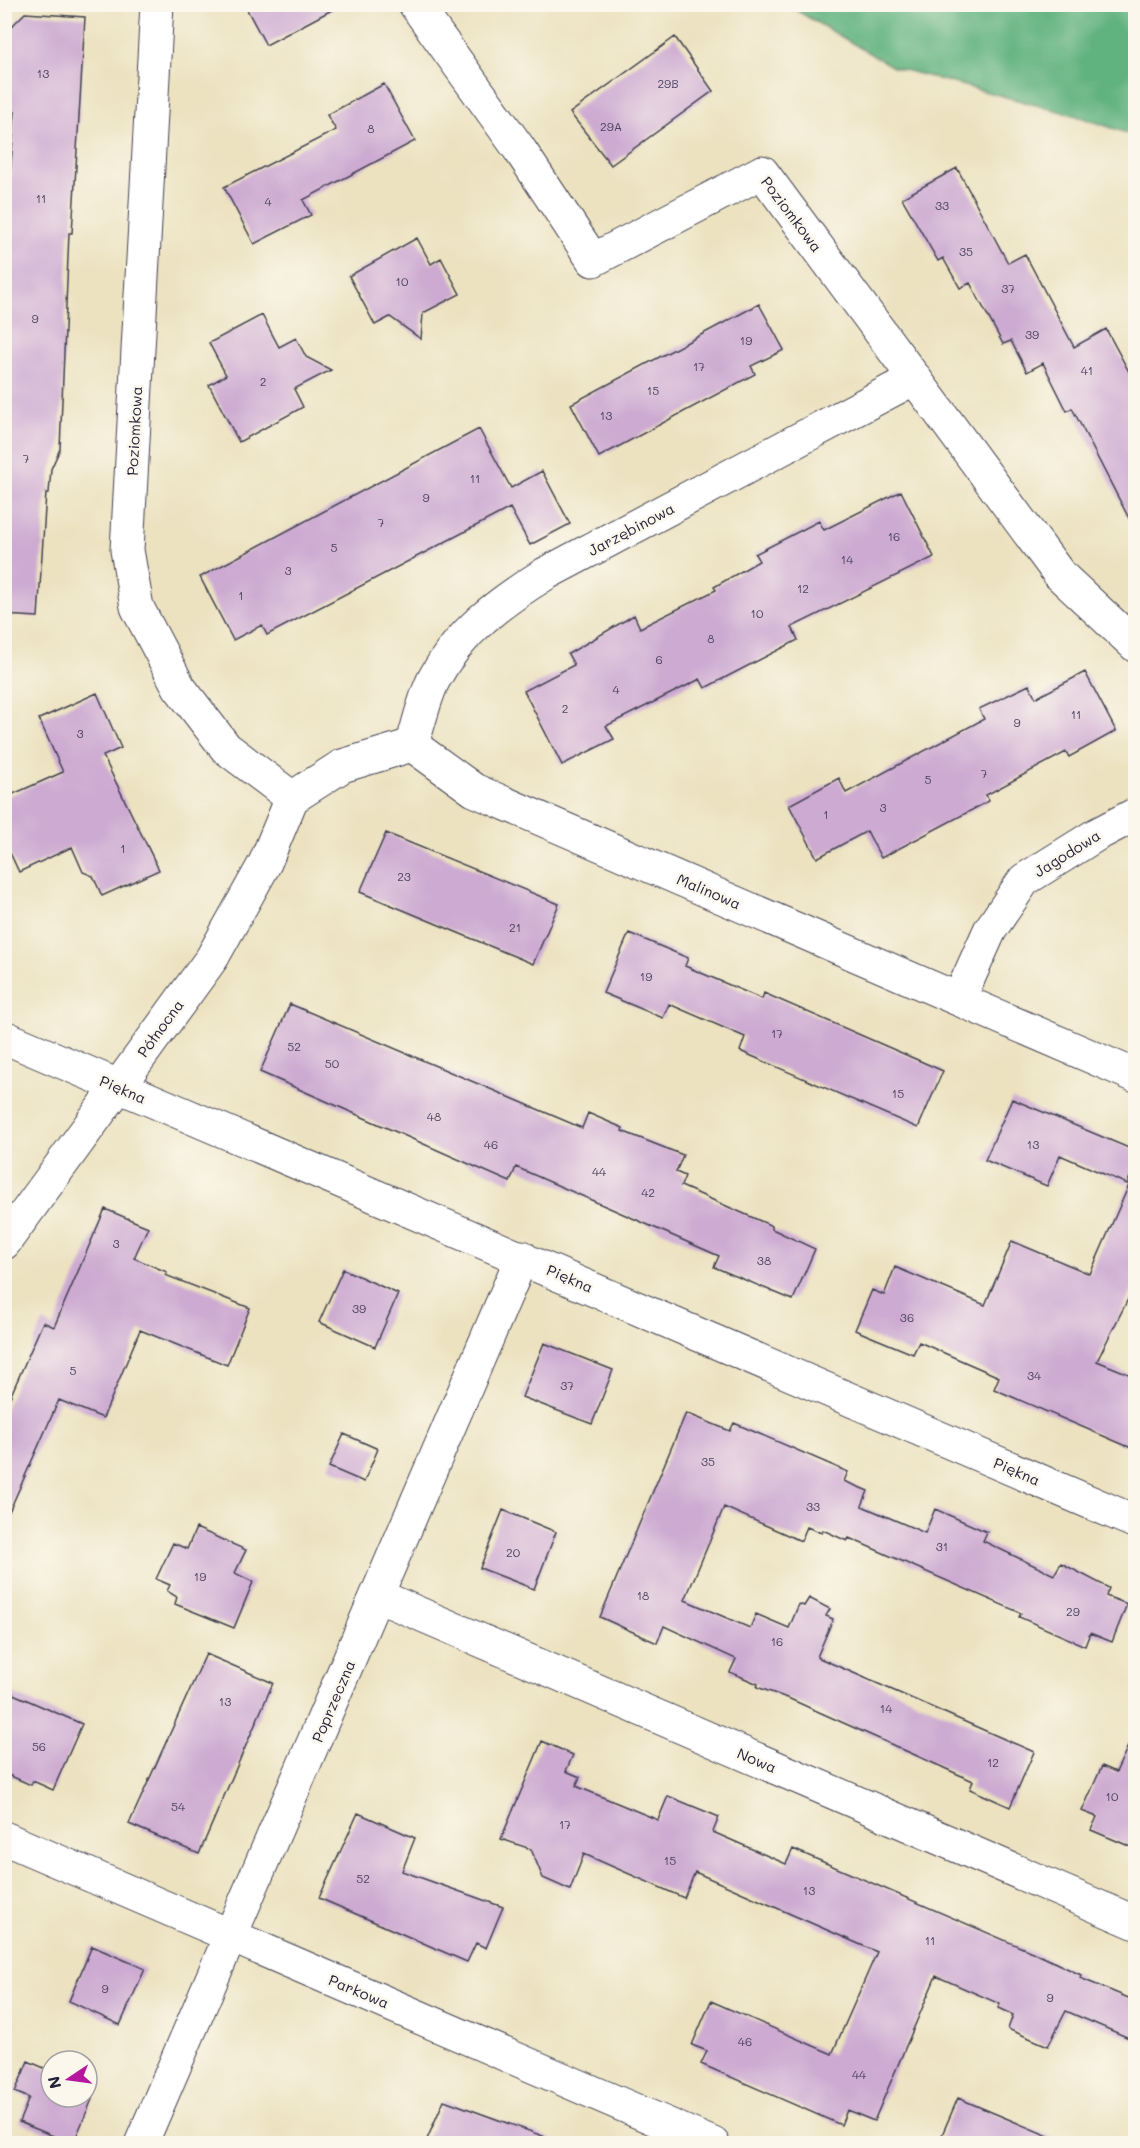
<svg xmlns="http://www.w3.org/2000/svg" width="1140" height="2148" viewBox="0 0 1140 2148" font-family="Mali,sans-serif">
  <style>
    .forest { fill: #61b27e; stroke: #426a5c; stroke-width: 1.5 }
    .building { fill: #cdaad2 }
    .lines { fill: none; stroke-linecap: round; stroke-linejoin: round }
    .minor-casing { stroke: #403f4f; stroke-width: 35 }
    .minor { stroke: #fff; stroke-width: 33 }
    .labels { text-anchor: middle; dominant-baseline: central; stroke-width: 5; stroke-linejoin: round; paint-order: stroke }
    .number-label { font-size: 12px; fill: #4d4461 }
    .street-label { font-size: 15px; fill: #22223b; stroke: #fbf7ec }
  </style>
  <rect width="100%" height="100%" fill="#fbf7ec"/>
  <filter id="ink" filterUnits="userSpaceOnUse"><feTurbulence type="fractalNoise" baseFrequency=".0167" numOctaves="2"/><feDisplacementMap in="SourceGraphic" scale="12" xChannelSelector="R" yChannelSelector="G"/><feConvolveMatrix kernelMatrix="1 2 1 2 8 2 1 2 1" color-interpolation-filters="sRGB"/></filter>
  <filter id="wash" filterUnits="userSpaceOnUse"><feTurbulence type="fractalNoise" baseFrequency=".008" numOctaves="4" result="noise"/><feDisplacementMap in="SourceGraphic" scale="24" xChannelSelector="R" yChannelSelector="G"/><feGaussianBlur stdDeviation="1.35" result="paint"/><feColorMatrix in="noise" values="0 0 0 0 0 0 0 0 0 0 0 0 0 0 0 0 0 1.4 0 .05"/><feComposite in="paint" operator="in"/></filter>
  <g filter="url(#wash)">
    <rect width="100%" height="100%" fill="#ece2c0"/>
    <!-- forest -->
    <path class="forest" d="M 787,5 L 1135,5 L 1135,136 L 1074,115 L 893,67 Z"/>
    <g id="blocks">
      <!-- building -->
      <path class="building" d="M 244,4 L 343,4 L 266,45 Z
        M 25,13 L 85,17 L 72,233 L 69,233 L 60,449 L 51,469 L 49,493 L 46,493 L 38,617 L 4,615 L 4,252 L 15,112 L 4,111 L 4,34 Z
        M 675,37 L 713,91 L 611,165 L 570,113 Z
        M 384,84 L 415,141 L 303,200 L 311,215 L 254,244 L 224,187 L 336,130 L 327,115 Z
        M 957,168 L 1008,263 L 1025,254 L 1074,347 L 1106,329 L 1136,385 L 1136,532 L 1072,408 L 1067,411 L 1043,363 L 1027,372 L 1011,341 L 1003,344 L 970,283 L 960,288 L 943,258 L 938,261 L 902,198 Z
        M 417,238 L 431,264 L 441,258 L 460,294 L 423,313 L 421,339 L 390,317 L 375,325 L 349,276 Z
        M 759,304 L 784,350 L 751,366 L 755,374 L 599,457 L 571,404 Z
        M 262,315 L 279,347 L 296,338 L 306,357 L 331,370 L 294,389 L 303,407 L 239,442 L 209,385 L 226,375 L 209,343 Z
        M 479,429 L 511,488 L 542,471 L 570,524 L 530,545 L 510,508 L 267,635 L 262,625 L 233,640 L 200,577 Z
        M 901,491 L 934,557 L 792,627 L 798,640 L 705,688 L 700,679 L 606,726 L 614,739 L 562,765 L 524,691 L 574,665 L 568,654 L 634,615 L 640,628 L 716,590 L 714,587 L 759,561 L 755,554 L 819,521 L 824,530 Z
        M 1085,672 L 1116,731 L 1069,757 L 1066,752 L 986,795 L 989,801 L 881,858 L 867,831 L 817,858 L 789,805 L 839,778 L 846,793 L 984,719 L 979,709 L 1029,685 L 1036,698 Z
        M 97,693 L 121,748 L 103,756 L 159,870 L 102,896 L 93,876 L 83,872 L 72,847 L 19,872 L 4,840 L 4,798 L 63,772 L 39,719 Z
        M 386,833 L 559,904 L 533,964 L 360,892 Z
        M 629,933 L 688,958 L 685,966 L 762,999 L 764,993 L 943,1071 L 918,1128 L 740,1051 L 745,1037 L 669,1004 L 663,1018 L 603,993 Z
        M 290,1004 L 582,1128 L 588,1113 L 623,1128 L 622,1131 L 683,1155 L 676,1172 L 685,1176 L 681,1186 L 772,1226 L 772,1229 L 815,1249 L 793,1300 L 714,1267 L 719,1256 L 516,1167 L 510,1182 L 260,1072 Z
        M 1012,1099 L 1136,1151 L 1136,1163 L 1127,1184 L 1060,1155 L 1047,1186 L 985,1160 Z
        M 1136,1169 L 1136,1283 L 1097,1361 L 1136,1377 L 1136,1450 L 994,1389 L 999,1377 L 919,1342 L 913,1354 L 855,1330 L 872,1290 L 884,1295 L 895,1267 L 985,1305 L 1012,1241 L 1090,1274 Z
        M 105,1209 L 148,1227 L 134,1258 L 167,1272 L 165,1275 L 250,1308 L 227,1365 L 140,1330 L 103,1418 L 59,1400 L 4,1523 L 4,1411 L 43,1322 L 54,1327 Z
        M 343,1269 L 398,1294 L 375,1347 L 319,1322 Z
        M 544,1343 L 613,1370 L 592,1424 L 522,1397 Z
        M 686,1413 L 730,1431 L 734,1423 L 848,1472 L 844,1481 L 868,1491 L 862,1506 L 925,1533 L 935,1509 L 987,1532 L 983,1541 L 1054,1575 L 1061,1563 L 1109,1588 L 1106,1596 L 1127,1604 L 1112,1642 L 1090,1633 L 1085,1646 L 1019,1617 L 1021,1613 L 849,1538 L 847,1541 L 823,1530 L 822,1533 L 807,1527 L 801,1541 L 724,1507 L 685,1600 L 750,1628 L 756,1614 L 789,1628 L 799,1604 L 804,1606 L 809,1598 L 830,1609 L 826,1616 L 833,1619 L 817,1657 L 1034,1752 L 1010,1807 L 970,1789 L 973,1781 L 790,1699 L 757,1687 L 758,1684 L 730,1672 L 736,1659 L 664,1626 L 657,1643 L 600,1617 Z
        M 344,1434 L 378,1449 L 364,1482 L 329,1467 Z
        M 503,1510 L 556,1532 L 534,1589 L 480,1568 Z
        M 196,1528 L 246,1550 L 235,1573 L 253,1582 L 234,1628 L 175,1604 L 177,1597 L 167,1591 L 170,1585 L 156,1579 L 173,1543 L 187,1549 Z
        M 206,1654 L 273,1683 L 199,1854 L 129,1824 Z
        M 4,1690 L 82,1724 L 53,1790 L 33,1781 L 31,1785 L 4,1773 Z
        M 1136,1729 L 1136,1849 L 1091,1830 L 1097,1817 L 1082,1811 L 1102,1766 L 1116,1772 Z
        M 542,1741 L 573,1755 L 566,1771 L 580,1777 L 576,1786 L 658,1820 L 668,1796 L 719,1817 L 713,1832 L 786,1864 L 793,1849 L 1039,1955 L 1081,1975 L 1080,1978 L 1136,2001 L 1136,2041 L 1066,2011 L 1048,2046 L 1008,2029 L 1013,2015 L 998,2008 L 1000,2004 L 936,1976 L 874,2121 L 847,2110 L 841,2125 L 701,2064 L 707,2051 L 692,2045 L 711,2001 L 832,2054 L 877,1952 L 695,1872 L 684,1898 L 584,1854 L 570,1890 L 543,1878 L 531,1849 L 501,1839 Z
        M 358,1813 L 415,1838 L 402,1871 L 503,1907 L 486,1948 L 476,1943 L 467,1962 L 319,1898 Z
        M 92,1946 L 145,1969 L 120,2025 L 69,2001 Z
        M 28,2061 L 51,2071 L 51,2097 L 87,2097 L 87,2086 L 96,2090 L 73,2144 L 19,2122 L 29,2098 L 15,2092 Z
        M 958,2098 L 1065,2143 L 1065,2144 L 938,2144 Z
        M 444,2100 L 551,2139 L 550,2144 L 425,2144 Z"/>
    </g>
  </g>
  <g filter="url(#ink)">
    <use href="#blocks" fill-opacity="0" stroke="#403f4f" stroke-width="1.5"/>
    <g class="lines">
      <!-- minor casing -->
      <g class="minor-casing">
        <path id="minor" d="M 157,4 L 127,550 L 137,607 L 179,687 L 226,748 L 292,798
          M 415,4 L 520,150 L 593,260 L 762,172 L 1060,575 L 1136,646
          M 412,745 C 419,724 424,698 434,679 C 460,631 500,602 545,574 L 915,378
          M 292,798 L 342,766 L 412,745 L 474,790 L 1136,1076
          M 959,999 L 990,930 L 1024,880 L 1096,835 L 1136,814
          M 4,1037 L 1136,1522
          M 4,1243 L 212,958 L 265,863 L 292,798
          M 378,1596 L 1136,1923
          M 4,1838 L 713,2144
          M 141,2144 L 522,1257"/>
      </g>
      <!-- minor -->
      <use href="#minor" class="minor"/>
    </g>
  </g>
  <g class="labels">
    <!-- number labels -->
    <g class="number-label">
      <text x="43" y="73">13</text>
      <text x="668" y="83">29B</text>
      <text x="611" y="126">29A</text>
      <text x="371" y="128">8</text>
      <text x="41" y="198">11</text>
      <text x="268" y="201">4</text>
      <text x="942" y="205">33</text>
      <text x="966" y="251">35</text>
      <text x="402" y="281">10</text>
      <text x="1008" y="288">37</text>
      <text x="35" y="318">9</text>
      <text x="1032" y="334">39</text>
      <text x="746" y="340">19</text>
      <text x="699" y="366">17</text>
      <text x="1087" y="370">41</text>
      <text x="263" y="381">2</text>
      <text x="653" y="390">15</text>
      <text x="606" y="415">13</text>
      <text x="26" y="458">7</text>
      <text x="475" y="478">11</text>
      <text x="426" y="497">9</text>
      <text x="381" y="522">7</text>
      <text x="894" y="536">16</text>
      <text x="334" y="547">5</text>
      <text x="847" y="559">14</text>
      <text x="288" y="570">3</text>
      <text x="803" y="588">12</text>
      <text x="241" y="595">1</text>
      <text x="757" y="613">10</text>
      <text x="711" y="638">8</text>
      <text x="659" y="659">6</text>
      <text x="616" y="689">4</text>
      <text x="565" y="708">2</text>
      <text x="1076" y="714">11</text>
      <text x="1017" y="722">9</text>
      <text x="80" y="733">3</text>
      <text x="984" y="773">7</text>
      <text x="928" y="779">5</text>
      <text x="883" y="807">3</text>
      <text x="826" y="814">1</text>
      <text x="123" y="848">1</text>
      <text x="404" y="876">23</text>
      <text x="515" y="927">21</text>
      <text x="646" y="976">19</text>
      <text x="777" y="1033">17</text>
      <text x="294" y="1046">52</text>
      <text x="332" y="1063">50</text>
      <text x="898" y="1093">15</text>
      <text x="434" y="1116">48</text>
      <text x="491" y="1144">46</text>
      <text x="1033" y="1144">13</text>
      <text x="599" y="1171">44</text>
      <text x="648" y="1192">42</text>
      <text x="116" y="1243">3</text>
      <text x="764" y="1260">38</text>
      <text x="359" y="1308">39</text>
      <text x="907" y="1317">36</text>
      <text x="73" y="1370">5</text>
      <text x="1034" y="1375">34</text>
      <text x="567" y="1385">37</text>
      <text x="708" y="1461">35</text>
      <text x="813" y="1506">33</text>
      <text x="942" y="1546">31</text>
      <text x="513" y="1552">20</text>
      <text x="200" y="1576">19</text>
      <text x="643" y="1595">18</text>
      <text x="1073" y="1611">29</text>
      <text x="777" y="1641">16</text>
      <text x="225" y="1701">13</text>
      <text x="886" y="1708">14</text>
      <text x="39" y="1746">56</text>
      <text x="993" y="1762">12</text>
      <text x="1112" y="1796">10</text>
      <text x="178" y="1806">54</text>
      <text x="565" y="1824">17</text>
      <text x="670" y="1860">15</text>
      <text x="363" y="1878">52</text>
      <text x="809" y="1890">13</text>
      <text x="930" y="1940">11</text>
      <text x="105" y="1988">9</text>
      <text x="1050" y="1997">9</text>
      <text x="745" y="2041">46</text>
      <text x="859" y="2074">44</text>
    </g>
    <!-- street labels -->
    <g class="street-label">
      <text transform="translate(792 214) rotate(53)">Poziomkowa</text>
      <text transform="translate(134 431) rotate(-87)">Poziomkowa</text>
      <text transform="translate(631 529) rotate(-28)">Jarzębinowa</text>
      <text transform="translate(1067 853) rotate(-32)">Jagodowa</text>
      <text transform="translate(709 891) rotate(23)">Malinowa</text>
      <text transform="translate(160 1028) rotate(-54)">Północna</text>
      <text transform="translate(123 1089) rotate(23)">Piękna</text>
      <text transform="translate(570 1278) rotate(23)">Piękna</text>
      <text transform="translate(1017 1471) rotate(23)">Piękna</text>
      <text transform="translate(333 1701) rotate(-67)">Poprzeczna</text>
      <text transform="translate(757 1760) rotate(23)">Nowa</text>
      <text transform="translate(359 1991) rotate(23)">Parkowa</text>
    </g>
  </g>
  <!-- margin -->
  <rect width="1140" height="2148" fill="none" stroke="#fbf7ec" stroke-width="24"/>
  <!-- north arrow -->
  <g transform="translate(69 2079) rotate(257)"><circle r="28" fill="#fbf7ec" stroke="#a4a2a5" stroke-width="1.5"/>
  <path d="M0-4.5L10 22L0 15L-10 22Z" fill="#b5179e"/>
  <text y="-9" font-size="16" font-weight="bold" text-anchor="middle" fill="#22223b">N</text>
  </g>
</svg>
